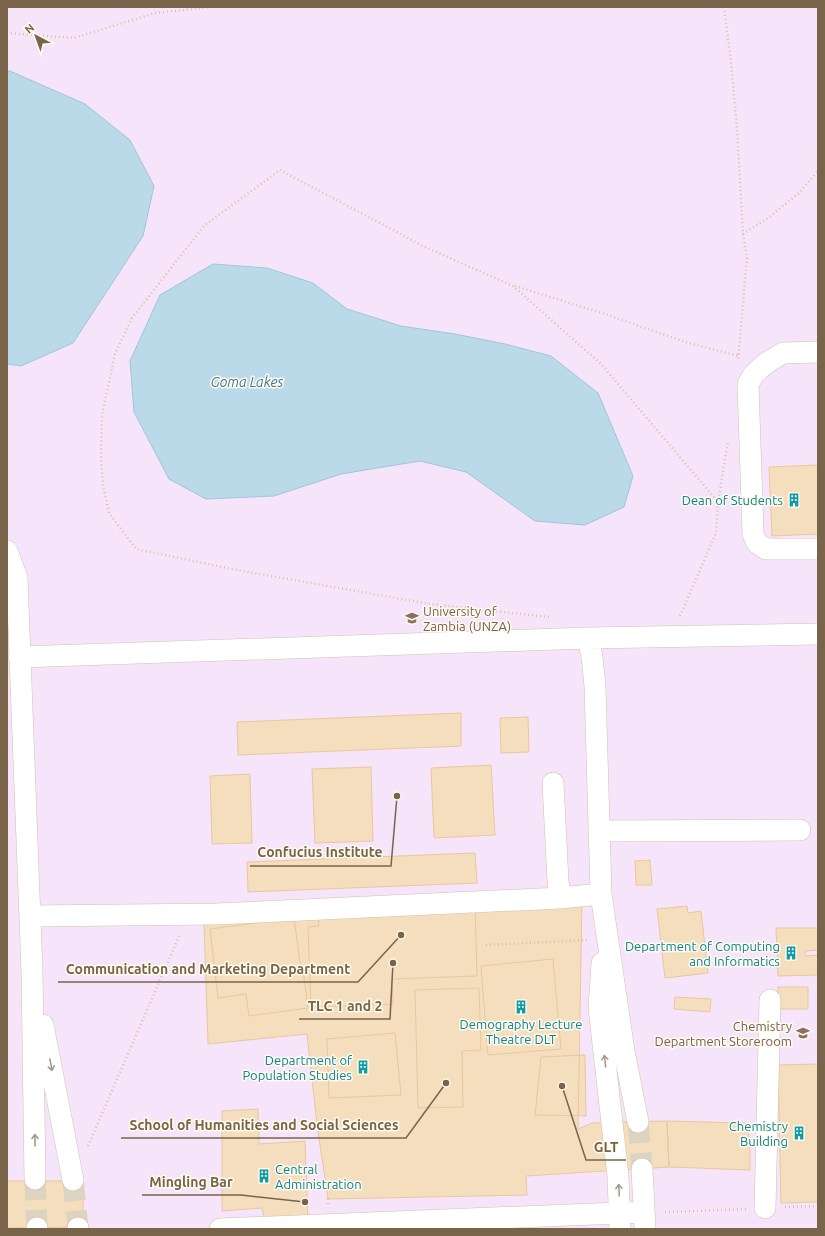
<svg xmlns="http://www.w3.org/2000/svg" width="825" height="1236" viewBox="0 0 825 1236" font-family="Ubuntu,sans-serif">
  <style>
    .education { fill: #f6e4fa }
    .water { fill: #bad9e9; stroke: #a0c6db }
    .building { fill: #f4debd; stroke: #e8c89d }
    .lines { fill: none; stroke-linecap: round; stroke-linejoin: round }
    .minor-tunnel { stroke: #dcd4c0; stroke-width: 21; stroke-dasharray: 21 10; stroke-linecap: butt }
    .minor-casing { stroke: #d0c3ac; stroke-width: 22 }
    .path { stroke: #dac2a0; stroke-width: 2.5; stroke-dasharray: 1 3; stroke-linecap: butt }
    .minor { stroke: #fff; stroke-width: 21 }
    .oneway { stroke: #a89a89 }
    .labels { text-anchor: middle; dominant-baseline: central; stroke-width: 3; stroke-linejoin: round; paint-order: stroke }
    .culture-label { font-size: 13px; fill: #0d838f; stroke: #fffcef; text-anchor: end }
    .education-label { font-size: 13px; fill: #785e54; stroke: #fffcef; text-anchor: start }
    .water-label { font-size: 14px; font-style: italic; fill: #447895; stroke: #fffcef }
    .leader { fill: none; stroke: #79644a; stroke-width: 1.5 }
    .callout-dot { fill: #79644a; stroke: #fffcef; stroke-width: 1.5 }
    .callout-label { font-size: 14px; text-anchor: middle; font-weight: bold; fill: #79644a; stroke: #fffcef; stroke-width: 3; stroke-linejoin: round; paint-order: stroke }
  </style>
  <rect width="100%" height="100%" fill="#fdf9e7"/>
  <!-- education -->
  <path class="education" d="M 7,7 L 818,7 L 818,1229 L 7,1229 Z"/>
  <!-- water -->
  <path class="water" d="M 7,71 L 10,71 L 85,104 L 130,140 L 154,186 L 143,236 L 73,343 L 21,366 L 7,364 Z
    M 213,264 L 267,268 L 313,283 L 347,309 L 401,326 L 455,334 L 505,344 L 551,356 L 598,393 L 633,476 L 624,507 L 585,525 L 535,521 L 466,472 L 420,461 L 341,474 L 274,496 L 206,499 L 169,479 L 134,412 L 130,361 L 160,295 Z"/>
  <!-- building -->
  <path class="building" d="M 818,465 L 818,534 L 772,536 L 769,467 Z
    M 461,713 L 461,746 L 238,755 L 237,722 Z
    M 528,717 L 529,752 L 501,753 L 500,718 Z
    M 491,765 L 495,835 L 434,838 L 431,768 Z
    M 371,767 L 373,841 L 315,843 L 312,769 Z
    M 250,774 L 252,843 L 212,844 L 210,776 Z
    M 475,853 L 477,883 L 248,892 L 247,862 Z
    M 650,860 L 652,885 L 636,885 L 635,861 Z
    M 582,900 L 578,1129 L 592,1123 L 667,1121 L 669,1167 L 526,1176 L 527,1195 L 328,1199 L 317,1124 L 307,1034 L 208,1044 L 204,925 L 384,906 Z
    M 475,903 L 477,976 L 392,979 L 393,1004 L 311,1007 L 308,927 L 319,926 L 318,916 Z
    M 687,906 L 688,913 L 701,911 L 708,973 L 665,978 L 657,909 Z
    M 294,918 L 301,970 L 303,970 L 308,1008 L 249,1016 L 246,994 L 218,998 L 210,929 Z
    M 776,928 L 818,928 L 818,950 L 805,951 L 805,956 L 818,955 L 818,975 L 778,976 Z
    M 553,959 L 561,1049 L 488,1055 L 481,966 Z
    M 778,987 L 808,987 L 808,1009 L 778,1009 Z
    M 479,988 L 481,1050 L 462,1051 L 463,1107 L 418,1108 L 415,990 Z
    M 675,997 L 711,999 L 710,1012 L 674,1009 Z
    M 395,1033 L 401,1095 L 329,1098 L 327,1039 Z
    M 585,1055 L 586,1116 L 535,1115 L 541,1057 Z
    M 818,1064 L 818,1202 L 781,1203 L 778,1065 Z
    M 258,1109 L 259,1144 L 305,1141 L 308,1223 L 266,1225 L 262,1208 L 222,1211 L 222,1111 Z
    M 667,1121 L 746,1123 L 750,1140 L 750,1170 L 669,1167 Z
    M 7,1181 L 83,1181 L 83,1227 L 7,1228 Z"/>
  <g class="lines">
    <!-- minor-tunnel -->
    <path class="minor-tunnel" d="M 638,1122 L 642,1169
      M 35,1179 L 37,1228
      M 73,1180 L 78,1228"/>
    <!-- minor casing -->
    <g class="minor-casing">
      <path id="minor" d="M 818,352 L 783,353 L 765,364 L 754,374 L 748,384 L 753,534 L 757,543 L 766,549 L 818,549
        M 7,551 L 17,578 L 32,972 L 35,1179
        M 588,638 L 592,657 L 595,686 L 601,894 L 624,1051 L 638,1122
        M 19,657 L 588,638 L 818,634
        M 553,783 L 558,881 L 560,898 L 601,894
        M 599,831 L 800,830
        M 30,916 L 216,914 L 560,898
        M 602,963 L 599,1008 L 618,1176 L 620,1229
        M 43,1025 L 73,1180
        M 642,1169 L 645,1229
        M 765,1208 L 770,1000
        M 37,1228 L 37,1229
        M 78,1228 L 78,1229
        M 220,1229 L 644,1212"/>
    </g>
    <!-- path -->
    <path class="path" d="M 724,7 L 731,62 L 737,129 L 743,234 L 747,258 L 738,361
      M 7,33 L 74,38 L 155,13 L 211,7
      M 743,234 L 768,218 L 799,193 L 818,171
      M 515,286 L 605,314 L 685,342 L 739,356
      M 680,616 L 716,533 L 718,502 L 728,441
      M 549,617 L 430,604 L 237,570 L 136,549 L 109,513 L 103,485 L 101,457 L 102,415 L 115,354 L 132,318 L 178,259 L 205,225 L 280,170 L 425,247 L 513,286 L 601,364 L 718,502
      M 486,945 L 587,940
      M 88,1146 L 180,934
      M 328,1199 L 328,1205
      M 785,1207 L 818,1206
      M 665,1212 L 746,1209"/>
    <!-- minor -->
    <use href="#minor" class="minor"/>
  </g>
  <!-- one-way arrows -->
  <defs><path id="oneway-shaft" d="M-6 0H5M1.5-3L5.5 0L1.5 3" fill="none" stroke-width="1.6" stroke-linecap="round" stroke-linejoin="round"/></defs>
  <g class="oneway">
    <use href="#oneway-shaft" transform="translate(605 1061) rotate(-96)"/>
    <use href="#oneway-shaft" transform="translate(51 1065) rotate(79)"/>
    <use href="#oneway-shaft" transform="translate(35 1140) rotate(-91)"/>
    <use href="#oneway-shaft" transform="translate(619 1190) rotate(-93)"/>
  </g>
  <!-- icons -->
  <defs>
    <g id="building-bare" transform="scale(1.08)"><path d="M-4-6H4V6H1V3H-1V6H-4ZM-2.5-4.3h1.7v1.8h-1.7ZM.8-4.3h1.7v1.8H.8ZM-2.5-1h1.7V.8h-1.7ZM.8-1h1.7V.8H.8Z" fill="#0f9aa8" stroke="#fffcef" stroke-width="2.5" paint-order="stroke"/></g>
    <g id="university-bare" transform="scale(1.08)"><path d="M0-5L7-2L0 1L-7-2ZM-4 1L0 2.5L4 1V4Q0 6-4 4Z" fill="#8d6e63" stroke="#fffcef" stroke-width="2.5" paint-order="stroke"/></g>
  </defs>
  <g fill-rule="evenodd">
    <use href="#building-bare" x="794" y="500"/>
    <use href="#university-bare" x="412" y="618"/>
    <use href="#building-bare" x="791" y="953"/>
    <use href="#building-bare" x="521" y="1007"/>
    <use href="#university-bare" x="803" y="1033"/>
    <use href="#building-bare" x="363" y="1067"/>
    <use href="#building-bare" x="799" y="1133"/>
    <use href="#building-bare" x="264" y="1176"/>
  </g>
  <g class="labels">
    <!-- culture labels -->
    <g class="culture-label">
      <text x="783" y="500">Dean of Students</text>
      <text x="780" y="946">Department of Computing<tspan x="780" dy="15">and Informatics</tspan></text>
      <text x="521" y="1024" text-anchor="middle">Demography Lecture<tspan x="521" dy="15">Theatre DLT</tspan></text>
      <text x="352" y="1060">Department of<tspan x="352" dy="15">Population Studies</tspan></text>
      <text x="788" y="1126">Chemistry<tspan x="788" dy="15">Building</tspan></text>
      <text x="275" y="1169" text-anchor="start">Central<tspan x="275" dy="15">Administration</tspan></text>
    </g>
    <!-- education labels -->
    <g class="education-label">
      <text x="423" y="611">University of<tspan x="423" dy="15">Zambia (UNZA)</tspan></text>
      <text x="792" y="1026" text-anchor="end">Chemistry<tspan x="792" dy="15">Department Storeroom</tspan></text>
    </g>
    <!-- water labels -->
    <g class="water-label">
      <text x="247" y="382">Goma Lakes</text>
    </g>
  </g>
  <!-- callouts -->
  <path class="leader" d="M397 796L391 866H250M401 935L358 982H58M393 963L390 1019H299M446 1083L406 1138H121M562 1086L586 1160H626M305 1202L241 1195H142"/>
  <g class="callout-dot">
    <circle cx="397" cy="796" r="4"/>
    <circle cx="401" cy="935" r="4"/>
    <circle cx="393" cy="963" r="4"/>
    <circle cx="446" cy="1083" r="4"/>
    <circle cx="562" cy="1086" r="4"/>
    <circle cx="305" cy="1202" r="4"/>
  </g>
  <g class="callout-label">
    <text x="320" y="857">Confucius Institute</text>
    <text x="208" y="974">Communication and Marketing Department</text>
    <text x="345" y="1011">TLC 1 and 2</text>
    <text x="264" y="1130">School of Humanities and Social Sciences</text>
    <text x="606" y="1152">GLT</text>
    <text x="191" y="1187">Mingling Bar</text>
  </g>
  <!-- border -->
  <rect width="825" height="1236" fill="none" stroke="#79644a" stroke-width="16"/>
  <!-- north arrow -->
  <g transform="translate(36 36) rotate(319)" stroke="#fffcef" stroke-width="3" paint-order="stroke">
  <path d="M0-3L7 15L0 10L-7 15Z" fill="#79644a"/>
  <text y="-6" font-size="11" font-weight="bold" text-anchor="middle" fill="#79644a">N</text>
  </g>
</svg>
